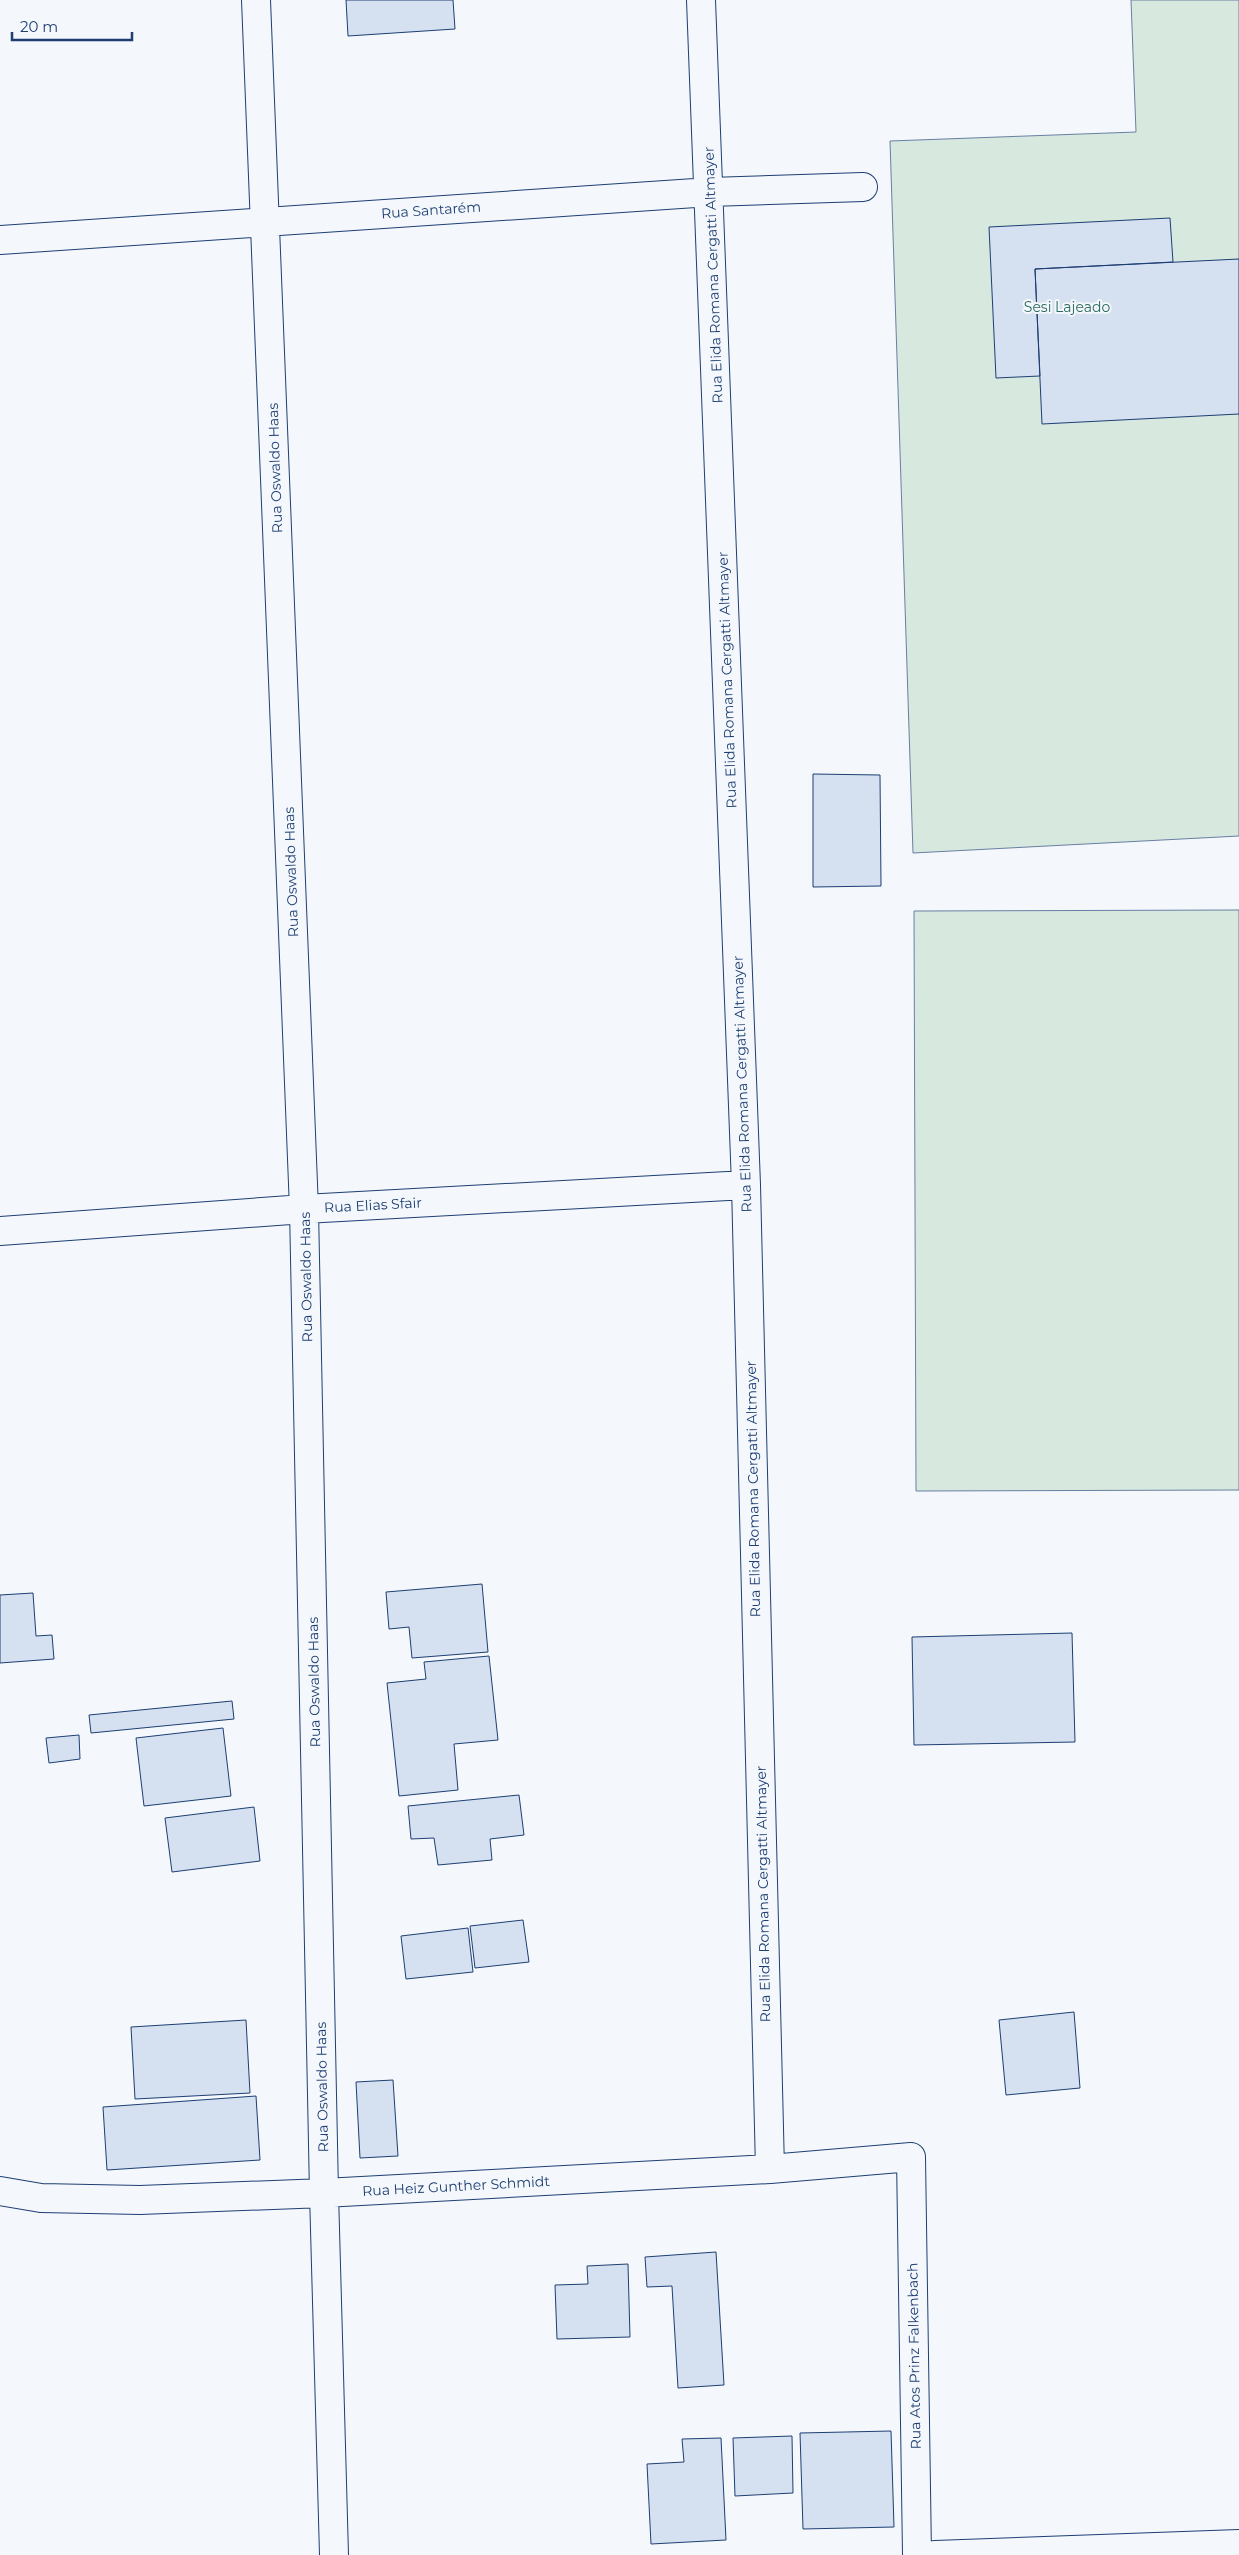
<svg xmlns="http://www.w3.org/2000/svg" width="1239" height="2555" viewBox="0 0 1239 2555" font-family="Montserrat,sans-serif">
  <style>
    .green { fill: #d7e8df; stroke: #687fa3 }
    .building { fill: #d5e0f0; stroke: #1d3f73 }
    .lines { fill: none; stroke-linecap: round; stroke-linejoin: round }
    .minor-casing { stroke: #1d3f73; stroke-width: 30 }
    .minor { stroke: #f4f7fb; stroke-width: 28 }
    .labels { text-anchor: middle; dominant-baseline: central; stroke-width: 4; stroke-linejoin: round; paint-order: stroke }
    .street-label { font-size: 14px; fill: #1d3f73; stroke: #f4f7fb }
    .park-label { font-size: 14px; fill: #2c6c60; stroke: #f4f7fb }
  </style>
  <rect width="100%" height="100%" fill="#f4f7fb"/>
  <!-- green -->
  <path class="green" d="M 1131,0 L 1239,0 L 1239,836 L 913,853 L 890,141 L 1136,132 Z
    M 1239,910 L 1239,1490 L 916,1491 L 914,911 Z"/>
  <!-- building -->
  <path class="building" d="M 346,0 L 453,0 L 455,29 L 348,36 Z
    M 1170,218 L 1173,262 L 1035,269 L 1040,376 L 996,378 L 989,227 Z
    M 1239,259 L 1239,414 L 1042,424 L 1035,269 Z
    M 813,774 L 880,775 L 881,886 L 813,887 Z
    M 482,1584 L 488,1652 L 412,1658 L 409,1627 L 389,1629 L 386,1592 Z
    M 33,1593 L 36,1636 L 52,1635 L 54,1659 L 0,1663 L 0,1595 Z
    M 1072,1633 L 1075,1742 L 914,1745 L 912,1637 Z
    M 489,1656 L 498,1740 L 454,1744 L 458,1790 L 399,1796 L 387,1683 L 426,1679 L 424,1662 Z
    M 232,1701 L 234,1719 L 91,1733 L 89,1715 Z
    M 223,1728 L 231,1796 L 144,1806 L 136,1738 Z
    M 79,1735 L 80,1759 L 49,1763 L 46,1738 Z
    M 519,1795 L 524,1835 L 490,1839 L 492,1860 L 438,1865 L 434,1838 L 411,1839 L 408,1806 Z
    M 254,1807 L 260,1861 L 172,1872 L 165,1818 Z
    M 523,1920 L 529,1962 L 475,1968 L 470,1926 Z
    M 468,1928 L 473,1972 L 406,1979 L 401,1936 Z
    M 1074,2012 L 1080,2088 L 1006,2095 L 999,2020 Z
    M 246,2020 L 250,2093 L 135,2099 L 131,2027 Z
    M 393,2080 L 398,2156 L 360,2158 L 356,2082 Z
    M 256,2096 L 260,2160 L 107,2170 L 103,2107 Z
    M 716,2252 L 724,2385 L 678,2388 L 672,2286 L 647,2287 L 645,2257 Z
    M 628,2264 L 630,2337 L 557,2339 L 555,2285 L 588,2284 L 587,2266 Z
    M 891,2431 L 894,2527 L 803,2529 L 800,2433 Z
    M 792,2436 L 793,2493 L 735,2496 L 733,2438 Z
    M 721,2438 L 726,2540 L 651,2544 L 647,2464 L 684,2462 L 682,2439 Z"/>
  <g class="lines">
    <!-- minor casing -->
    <g class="minor-casing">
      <path id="minor" d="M 256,0 L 304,1209 L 324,2193 L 334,2555
        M 701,0 L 746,1185 L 770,2169
        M 0,240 L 710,192 L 863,187
        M 0,1231 L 304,1209 L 746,1185
        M 0,2191 L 41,2198 L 140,2200 L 324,2193 L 770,2169 L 911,2157 L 917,2555
        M 935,2555 L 1239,2544"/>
    </g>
    <!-- minor -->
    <use href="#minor" class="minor"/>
  </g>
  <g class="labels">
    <!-- street labels -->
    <g class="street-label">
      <text transform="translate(431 210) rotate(-4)">Rua Santarém</text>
      <text transform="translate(713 275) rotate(-92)">Rua Elida Romana Cergatti Altmayer</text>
      <text transform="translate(275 468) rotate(-92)">Rua Oswaldo Haas</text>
      <text transform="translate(727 680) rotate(-92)">Rua Elida Romana Cergatti Altmayer</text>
      <text transform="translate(291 872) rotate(-92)">Rua Oswaldo Haas</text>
      <text transform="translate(742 1084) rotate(-92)">Rua Elida Romana Cergatti Altmayer</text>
      <text transform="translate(373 1205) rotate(-3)">Rua Elias Sfair</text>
      <text transform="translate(306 1277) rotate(-91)">Rua Oswaldo Haas</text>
      <text transform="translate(753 1489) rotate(-91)">Rua Elida Romana Cergatti Altmayer</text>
      <text transform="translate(314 1682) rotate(-91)">Rua Oswaldo Haas</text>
      <text transform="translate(763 1894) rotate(-91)">Rua Elida Romana Cergatti Altmayer</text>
      <text transform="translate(322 2087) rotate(-91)">Rua Oswaldo Haas</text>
      <text transform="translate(456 2186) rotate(-3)">Rua Heiz Gunther Schmidt</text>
      <text transform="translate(914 2356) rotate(-91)">Rua Atos Prinz Falkenbach</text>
    </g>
    <!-- park labels -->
    <g class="park-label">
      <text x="1067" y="307">Sesi Lajeado</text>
    </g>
  </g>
  <!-- scale -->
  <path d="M12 32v8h120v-8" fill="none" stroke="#1d3f73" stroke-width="2.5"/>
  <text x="20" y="32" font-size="15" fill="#1d3f73" stroke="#f4f7fb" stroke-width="4" paint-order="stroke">20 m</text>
</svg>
